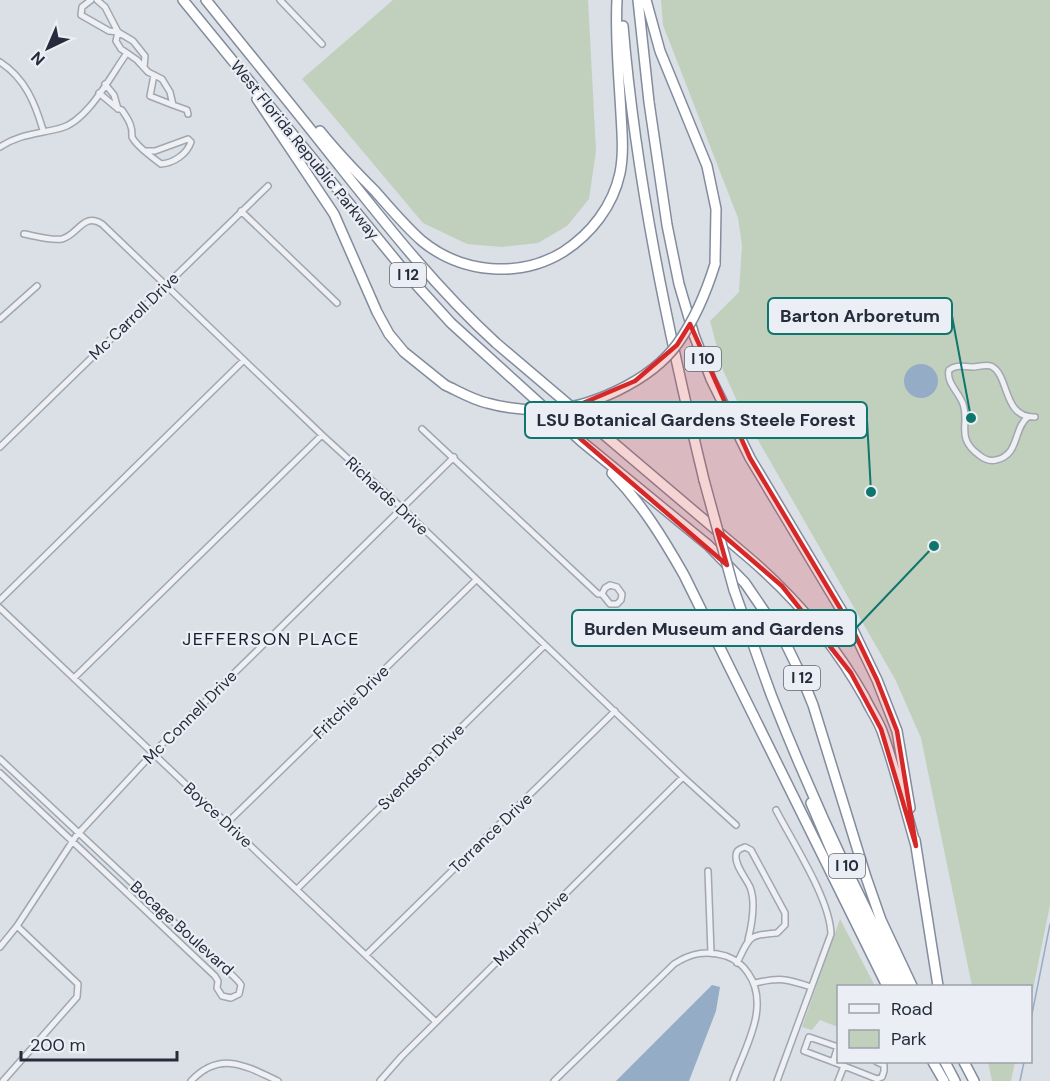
<svg xmlns="http://www.w3.org/2000/svg" width="1050" height="1081" viewBox="0 0 1050 1081" font-family="'DM Sans',sans-serif">
  <style>
    .green { fill: #c1d0bc }
    .water { fill: #95acc7 }
    .lines { fill: none; stroke-linecap: round; stroke-linejoin: round }
    .stream { stroke: #95acc7; stroke-width: 1.5 }
    .street-casing { stroke: #a1a6b0; stroke-width: 8 }
    .highway-casing { stroke: #838c9d; stroke-width: 12 }
    .street { stroke: #eef0f4; stroke-width: 5 }
    .highway { stroke: #fff; stroke-width: 9 }
    .highway-bridge-casing { stroke: #838c9d; stroke-width: 12; stroke-linecap: butt }
    .highway-bridge { stroke: #fff; stroke-width: 9 }
    .marked { fill: #d62828; fill-opacity: 0.2; stroke: #d62828; stroke-width: 4.5; stroke-linejoin: round }
    .labels { text-anchor: middle; dominant-baseline: central; stroke-width: 4.5; stroke-linejoin: round; paint-order: stroke }
    .shield { fill: #ebeef4; stroke: #606773; stroke-width: 1.5 }
    .shield-label { font-size: 15px; font-weight: bold; fill: #252d3c }
    .street-label { font-size: 16px; fill: #252d3c; stroke: #ebeef4 }
    .neighbourhood-label { font-size: 18px; letter-spacing: 1.5px; fill: #181e2d; stroke: #ebeef4 }
    .leader { fill: none; stroke: #0f766e; stroke-width: 2 }
    .callout-dot { fill: #0f766e; stroke: #ebeef4; stroke-width: 2 }
    .callout { fill: #ebeef4; stroke: #0f766e; stroke-width: 2 }
    .callout-label { font-size: 18px; text-anchor: middle; font-weight: bold; fill: #252d3c }
  </style>
  <rect width="100%" height="100%" fill="#dbdfe6"/>
  <!-- green -->
  <path class="green" d="M 393,0 L 588,0 L 596,151 L 589,199 L 567,226 L 538,243 L 502,247 L 467,244 L 423,223 L 302,79 Z
    M 661,0 L 1050,0 L 1050,905 L 1031,999 L 1030,986 L 972,986 L 921,738 L 895,679 L 742,412 L 723,370 L 710,321 L 739,292 L 742,245 L 738,218 L 663,25 Z
    M 840,919 L 875,986 L 838,986 L 838,1027 L 820,1020 L 812,1030 L 802,1027 Z
    M 988,1062 L 1015,1062 L 1011,1081 L 992,1081 Z"/>
  <!-- water -->
  <path class="water" d="M904 381a17 17 0 1 1 34 0a17 17 0 1 1-34 0Z
    M 712,985 L 720,987 L 716,1011 L 689,1081 L 616,1081 Z"/>
  <g class="lines">
    <!-- stream -->
    <path class="stream" d="M 1030,1024 L 1050,924
      M 1020,1081 L 1024,1062"/>
    <!-- street casing -->
    <g class="street-casing">
      <path id="street" d="M 91,0 L 82,7 L 81,15 L 109,31 L 118,32
        M 97,0 L 105,7 L 118,32 L 133,41 L 145,56 L 144,67
        M 280,0 L 322,44
        M 118,32 L 116,41 L 121,49 L 127,53
        M 0,62 C 25,78 35,103 43,130
        M 154,75 L 150,96 L 173,105
        M 105,84 L 114,95 L 118,109
        M 99,93 L 117,108 L 122,110 C 125,115 130,121 131,127 C 132,128 132,136 132,137 C 137,147 152,157 161,164 C 174,163 187,154 191,142 L 188,139 L 155,151 L 146,151
        M 0,147 C 19,134 39,134 61,128 C 88,121 111,75 127,53 L 137,60 L 148,72 L 162,79 L 170,92 L 173,105 L 187,110 L 188,114
        M 241,211 L 337,303
        M 24,234 C 36,236 50,241 62,239 C 78,235 83,212 102,224 L 322,435 L 402,508 L 683,777 L 736,825
        M 0,319 L 37,286
        M 1028,417 C 1013,428 1020,455 996,460 C 989,462 984,459 979,455 C 955,437 970,424 963,404 C 959,392 946,383 949,370 C 956,364 963,367 972,367 C 978,367 985,364 991,366 C 1010,375 1002,418 1035,417
        M 422,429 L 598,594 L 602,594 L 610,604 L 617,604 L 621,600 L 622,594 L 617,587 L 610,585 L 605,588 L 602,594
        M 0,447 L 268,186
        M 0,600 L 244,360
        M 0,608 L 436,1022
        M 74,678 L 322,435
        M 0,759 L 196,943 C 204,951 238,978 241,985 L 239,994 L 231,998 L 222,996 L 217,988 L 218,981 L 215,976 L 0,773
        M 776,810 C 793,843 830,899 831,934 L 777,1081
        M 227,823 L 476,580
        M 708,871 L 711,953
        M 297,889 L 545,645
        M 0,947 L 17,926 L 76,836 L 153,753 L 454,457
        M 366,955 L 615,711
        M 737,963 C 750,937 747,935 777,933 L 785,925 L 785,913 L 751,850 L 745,847 C 740,849 736,850 736,856 C 735,866 746,878 750,887 C 756,902 752,924 748,940
        M 755,983 C 780,977 787,979 811,987
        M 838,1047 L 809,1037 L 804,1051 L 844,1066 L 838,1081
        M 833,1062 L 838,1046
        M 844,1066 L 877,1079 L 882,1077 L 884,1071 L 884,1065 L 877,1062
        M 3,1081 L 77,997 L 78,984 L 17,926
        M 191,1081 C 220,1050 246,1066 278,1081
        M 380,1081 L 402,1056 L 683,777
        M 554,1081 L 674,964 C 691,953 706,950 726,956 C 734,959 743,965 748,973 C 771,1006 745,1047 733,1081"/>
    </g>
    <!-- highway casing -->
    <g class="highway-casing">
      <path id="highway" d="M 183,0 L 411,279 L 451,323 L 581,441 L 708,545 L 745,583 L 784,640 L 800,673 L 813,705 L 866,877 L 881,920 L 912,986
        M 206,0 C 250,55 295,109 338,164 C 388,227 437,289 496,343 L 748,557 C 796,598 834,643 865,698 C 870,709 878,720 882,731 C 895,768 905,808 916,846
        M 638,0 L 649,102 L 667,225 L 679,284 L 694,335 L 711,379 L 750,458 L 852,628 L 877,680 L 897,731 L 910,808
        M 646,0 L 660,51 L 707,166 L 716,209 L 715,264
        M 623,26 C 636,180 668,331 704,480
        M 257,99 L 334,214 L 377,312 L 389,334 L 404,352 L 445,385
        M 320,131 C 337,152 356,172 375,191 C 390,208 405,226 422,241 C 461,273 519,279 563,252 C 591,234 613,206 620,173 C 624,153 622,133 621,114 C 619,76 615,38 617,0
        M 612,473 C 642,504 663,538 684,575 L 887,986
        M 734,590 C 747,626 759,662 772,697 C 811,796 856,893 905,986
        M 811,803 L 840,871 L 895,986
        M 915,840 L 938,986
        M 933,1062 L 944,1081
        M 945,1062 L 955,1081
        M 964,1062 L 974,1081"/>
    </g>
    <!-- street -->
    <use href="#street" class="street"/>
    <!-- highway -->
    <use href="#highway" class="highway"/>
    <!-- highway-bridge casing -->
    <g class="highway-bridge-casing">
      <path id="highway-bridge" d="M 445,385 C 458,391 473,400 487,403 C 505,408 523,410 542,410 C 588,410 651,381 678,343 C 695,319 706,293 715,264
        M 704,480 L 734,590"/>
    </g>
    <!-- highway-bridge -->
    <use href="#highway-bridge" class="highway-bridge"/>
  </g>
  <!-- marked area -->
  <path class="marked" d="M 690,324 L 750,458 L 852,628 L 877,680 L 897,731 L 916,846 L 881,729 L 851,673 L 782,586 L 717,530 L 727,565 L 547,410 L 576,406 L 635,381 L 677,345 Z"/>
  <g class="labels">
    <!-- shield labels -->
    <g class="shield">
      <rect x="390" y="263" width="36" height="24" rx="4.5"/>
      <rect x="685" y="347" width="36" height="24" rx="4.5"/>
      <rect x="784" y="666" width="36" height="24" rx="4.5"/>
      <rect x="829" y="854" width="36" height="24" rx="4.5"/>
    </g>
    <g class="shield-label">
      <text x="408" y="275">I 12</text>
      <text x="703" y="359">I 10</text>
      <text x="802" y="678">I 12</text>
      <text x="847" y="866">I 10</text>
    </g>
    <!-- street labels -->
    <g class="street-label">
      <text transform="translate(305 150) rotate(51)">West Florida Republic Parkway</text>
      <text transform="translate(134 316) rotate(-44)">Mc Carroll Drive</text>
      <text transform="translate(387 496) rotate(43)">Richards Drive</text>
      <text transform="translate(351 702) rotate(-44)">Fritchie Drive</text>
      <text transform="translate(190 717) rotate(-45)">Mc Connell Drive</text>
      <text transform="translate(421 767) rotate(-45)">Svendson Drive</text>
      <text transform="translate(218 815) rotate(43)">Boyce Drive</text>
      <text transform="translate(491 833) rotate(-44)">Torrance Drive</text>
      <text transform="translate(182 928) rotate(42)">Bocage Boulevard</text>
      <text transform="translate(531 928) rotate(-45)">Murphy Drive</text>
    </g>
    <!-- neighbourhood labels -->
    <g class="neighbourhood-label">
      <text x="271" y="639">JEFFERSON PLACE</text>
    </g>
  </g>
  <!-- callouts -->
  <path class="leader" d="M971 418L952 316M871 492L867 420M934 546L856 628"/>
  <g class="callout-dot">
    <circle cx="971" cy="418" r="6"/>
    <circle cx="871" cy="492" r="6"/>
    <circle cx="934" cy="546" r="6"/>
  </g>
  <g class="callout">
    <rect x="768" y="298" width="184" height="36" rx="6"/>
    <rect x="525" y="402" width="342" height="36" rx="6"/>
    <rect x="572" y="610" width="284" height="36" rx="6"/>
  </g>
  <g class="callout-label">
    <text x="860" y="322">Barton Arboretum</text>
    <text x="696" y="426">LSU Botanical Gardens Steele Forest</text>
    <text x="714" y="635">Burden Museum and Gardens</text>
  </g>
  <!-- legend -->
  <rect x="837" y="985" width="195" height="78" fill="#ebeef4" stroke="#9ca1aa" stroke-width="1.5"/>
  <rect x="849" y="1004" width="30" height="9" fill="#eef0f4" stroke="#9ca1aa" stroke-width="1.5"/>
  <text x="891" y="1015" font-size="18" fill="#252d3c">Road</text>
  <rect x="849" y="1030" width="30" height="18" fill="#c1d0bc" stroke="#9ca1aa" stroke-width="1.5"/>
  <text x="891" y="1045" font-size="18" fill="#252d3c">Park</text>
  <!-- north arrow -->
  <g transform="translate(48 48) rotate(224)" stroke="#ebeef4" stroke-width="4.5" paint-order="stroke">
  <path d="M0-4.5L10 22L0 15L-10 22Z" fill="#252d3c"/>
  <text y="-9" font-size="16" font-weight="bold" text-anchor="middle" fill="#252d3c">N</text>
  </g>
  <!-- scale -->
  <path d="M21 1051v9h156v-9" fill="none" stroke="#252d3c" stroke-width="3"/>
  <text x="30" y="1051" font-size="18" fill="#252d3c" stroke="#ebeef4" stroke-width="4.5" paint-order="stroke">200 m</text>
</svg>
